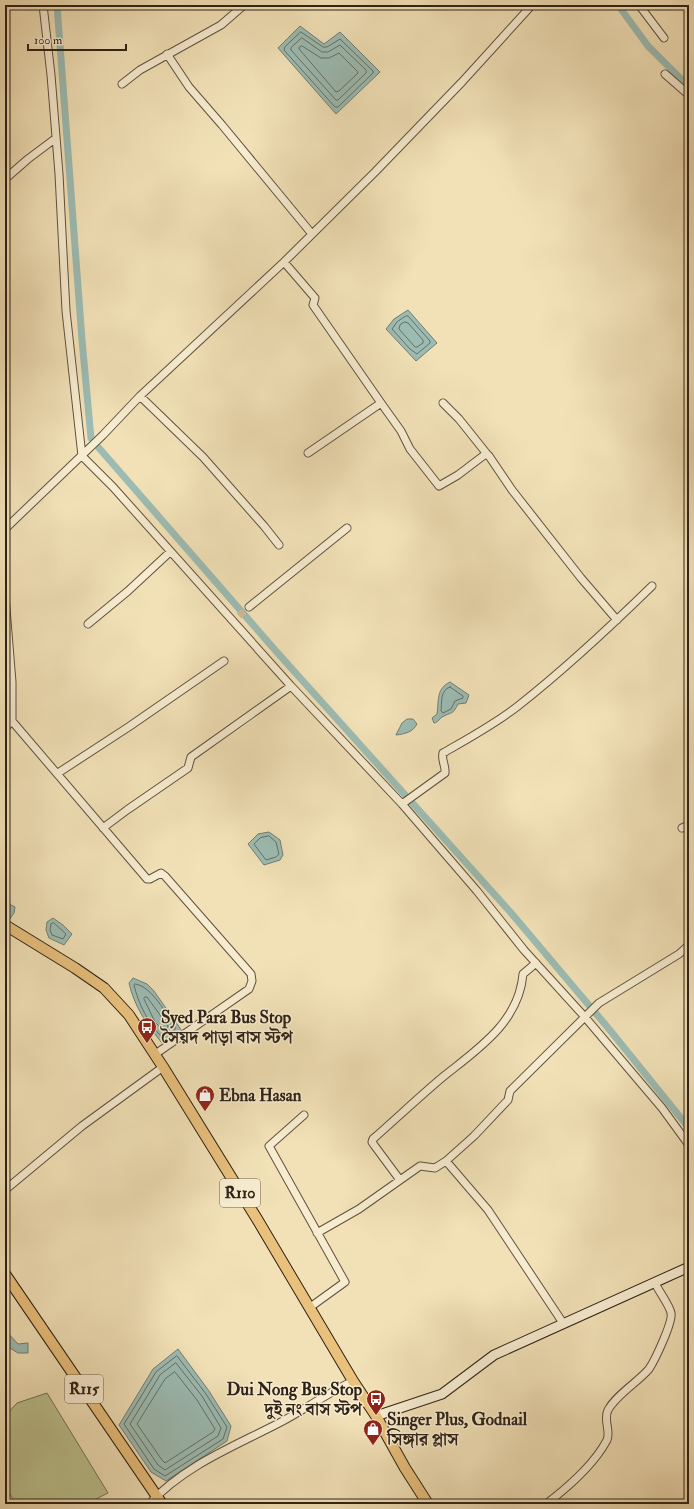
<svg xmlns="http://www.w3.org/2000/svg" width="694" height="1509" viewBox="0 0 694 1509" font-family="'IM FELL Double Pica','Noto Serif Bengali',serif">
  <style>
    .green { fill: #bbc28e; stroke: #747252 }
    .water { fill: #9cbcb3; stroke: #707e75 }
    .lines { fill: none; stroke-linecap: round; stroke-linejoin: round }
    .shore { stroke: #656f65; stroke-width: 1 }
    .canal { stroke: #9cbcb3; stroke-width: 7 }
    .street-tunnel { stroke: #cbbb97; stroke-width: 7; stroke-dasharray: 7 3.5; stroke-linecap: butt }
    .street-casing { stroke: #5f523f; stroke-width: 9 }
    .secondary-casing { stroke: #2e2217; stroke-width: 11 }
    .primary-casing { stroke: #2e2217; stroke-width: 12 }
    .street { stroke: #f7ecd0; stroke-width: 7 }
    .secondary { stroke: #f7ecd0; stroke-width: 9 }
    .primary { stroke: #e9c07c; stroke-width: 10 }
    .labels { text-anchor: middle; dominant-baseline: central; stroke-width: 3; stroke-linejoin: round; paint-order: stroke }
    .shield { fill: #f7ecd0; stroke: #6a5f4e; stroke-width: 1 }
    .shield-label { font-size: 16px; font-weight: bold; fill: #2e2217 }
    .poi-label { font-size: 17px; font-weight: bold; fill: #2e2217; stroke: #f7ecd0; text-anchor: start }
  </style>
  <rect width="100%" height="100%" fill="#f2e1b7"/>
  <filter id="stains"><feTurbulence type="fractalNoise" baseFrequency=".005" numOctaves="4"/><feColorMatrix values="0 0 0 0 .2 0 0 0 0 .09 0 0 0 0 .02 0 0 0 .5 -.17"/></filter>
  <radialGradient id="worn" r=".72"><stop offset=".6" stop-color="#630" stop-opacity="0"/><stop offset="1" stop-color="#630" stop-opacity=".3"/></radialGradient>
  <!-- green -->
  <path class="green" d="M 47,1393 L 108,1493 L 86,1504 L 16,1504 L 5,1486 L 5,1416 L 17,1403 Z"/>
  <!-- water -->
  <path class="water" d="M 300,26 L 324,44 L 340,32 L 380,72 L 336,114 L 278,48 Z
    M 408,310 L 437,343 L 416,361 L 386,329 L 394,319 Z
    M 450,682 L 469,695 L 466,703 L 458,704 C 453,715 451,712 442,717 C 438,720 439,722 434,723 L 432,718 L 437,714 C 439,700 436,689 450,682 Z
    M 407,719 L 413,719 L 417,724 C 413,732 405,734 396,735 L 402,723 Z
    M 269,832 L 280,840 L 283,855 L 280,860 L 264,865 L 248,844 L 258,834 Z
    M 5,902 L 15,907 L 14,913 L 9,920 L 5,920 Z
    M 53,918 L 63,925 L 72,934 L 64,945 L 49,938 L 46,930 L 47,922 Z
    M 133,978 L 147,984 L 154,991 L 182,1031 L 162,1043 C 147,1025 134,1006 129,983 Z
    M 5,1330 L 18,1344 L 28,1343 L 28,1353 L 18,1353 L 10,1348 L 5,1354 Z
    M 178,1349 L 209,1391 L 231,1426 L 227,1441 L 166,1481 L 151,1472 L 119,1425 L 153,1369 Z"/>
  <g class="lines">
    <!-- shore -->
    <path class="shore" d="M 301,32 L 323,47 L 327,47 L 340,39 L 373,71 L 373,73 L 338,107 L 335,107 L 284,50 L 285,47 Z
      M 302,38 L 322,52 L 328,52 L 340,45 L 366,70 L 366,73 L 338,100 L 336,100 L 291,50 L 291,48 Z
      M 302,46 L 321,58 L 329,58 L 339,53 L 357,71 L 358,73 L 339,91 L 336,92 L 300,50 L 299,48 Z
      M 406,316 L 408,316 L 430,341 L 430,343 L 417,354 L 410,349 L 392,329 L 397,322 Z
      M 405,322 L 408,323 L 423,340 L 423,343 L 417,347 L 415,347 L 399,329 L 400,325 Z
      M 450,687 L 463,696 L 463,698 L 455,701 L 451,709 L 443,713 L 441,711 C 442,702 440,690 450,687 Z
      M 269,836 L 276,842 L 279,854 L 276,857 L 266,860 L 254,844 L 260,838 Z
      M 54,923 L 66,934 L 63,939 L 52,935 L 50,930 L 51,924 Z
      M 135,984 C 152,986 166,1014 175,1027 L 175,1030 L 162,1037 C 149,1025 138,1003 134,985 Z
      M 145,997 L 147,997 L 168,1026 L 167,1029 L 163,1030 L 155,1022 L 144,999 Z
      M 177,1356 L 206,1394 L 227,1427 L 223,1439 L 165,1476 L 154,1469 L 124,1424 L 156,1372 Z
      M 176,1363 L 202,1396 L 221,1428 L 218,1436 L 165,1470 L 158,1465 L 130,1424 L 160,1375 Z
      M 175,1372 L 197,1400 L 215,1429 L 213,1432 L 165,1463 L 162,1460 L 137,1424 L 165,1379 Z"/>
    <!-- canal -->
    <path class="canal" d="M 57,5 L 82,340 L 91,438
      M 618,5 L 648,46 L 689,87
      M 99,448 L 275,650 L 512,914 L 609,1029 L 689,1128"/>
    <!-- street-tunnel -->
    <path class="street-tunnel" d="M 239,616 L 249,607"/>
    <!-- street casing -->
    <g class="street-casing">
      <path id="street" d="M 43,5 L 51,75 L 59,174 L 66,311 L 82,456 L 113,487 L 291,686 L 402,804 L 477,891 L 524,950 L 584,1016 L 662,1108 L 689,1145
        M 639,5 L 664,38
        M 167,54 L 189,87 L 222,125 L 312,234
        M 665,74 L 689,95
        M 122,84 L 140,70 L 221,25 L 244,5
        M 5,179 L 28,159 L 56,138
        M 284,262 L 315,298 L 313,305 L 381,403 L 308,453
        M 140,396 L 203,457 L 264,526 L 279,545
        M 381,403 L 401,431 L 410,449 L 439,486 L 458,475 L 483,456 L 487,454 L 489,456 L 512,490 L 581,578 L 617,620
        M 443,403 L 459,419 L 487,454
        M 5,529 L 103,435 L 140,396 L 284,262 L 375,172 L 462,82 L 532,5
        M 5,596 L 12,682 L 12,721 L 5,728
        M 249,607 L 347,528
        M 88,624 L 128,591 L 170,552
        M 12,721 L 147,879 L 150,879 L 161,873 L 165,876 L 251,974 L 252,981 L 249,989 L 154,1055
        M 58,773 L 130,726 L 224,661
        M 402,804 L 445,773 C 446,766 441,760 443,753 C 469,738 495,724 518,706 C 565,669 609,628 652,586
        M 103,828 L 127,810 L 188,768 L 191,757 L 291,686
        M 682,828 L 689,825
        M 304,1115 L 269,1146 L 345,1282 L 309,1308
        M 446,1161 L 488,1210 L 563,1323
        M 400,1180 L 374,1145 L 372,1142 L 373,1139 C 397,1118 420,1096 444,1076 C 478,1049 519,1022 523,974 L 536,963
        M 5,1190 L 82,1126 L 163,1067
        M 317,1233 L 359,1209 L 420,1166 L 435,1168 L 446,1161 L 474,1136 L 508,1100 L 510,1091 L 599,1003 L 679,954 L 689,945
        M 149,1504 C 185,1465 235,1446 281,1422 C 305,1409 328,1393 353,1381
        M 546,1504 C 567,1488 595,1463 607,1440 C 611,1431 603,1420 608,1410 C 616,1395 638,1382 649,1369 C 655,1360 673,1322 671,1313 C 670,1306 658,1290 655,1283"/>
    </g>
    <!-- secondary casing -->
    <g class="secondary-casing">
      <path id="secondary" d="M 376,1416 L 442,1394 L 494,1355 L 689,1267"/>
    </g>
    <!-- primary casing -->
    <g class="primary-casing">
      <path id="primary" d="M 5,925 L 75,968 L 104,988 L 129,1015 L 163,1067 L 257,1219 L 353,1381 L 376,1416 L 405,1468 L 428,1504
        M 5,1274 L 162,1504"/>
    </g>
    <!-- street -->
    <use href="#street" class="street"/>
    <!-- secondary -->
    <use href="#secondary" class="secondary"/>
    <!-- primary -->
    <use href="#primary" class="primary"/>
  </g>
  <!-- icons -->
  <defs>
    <g id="bus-pin" transform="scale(1)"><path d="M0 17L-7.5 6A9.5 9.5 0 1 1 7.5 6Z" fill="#8f2418" stroke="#f7ecd0"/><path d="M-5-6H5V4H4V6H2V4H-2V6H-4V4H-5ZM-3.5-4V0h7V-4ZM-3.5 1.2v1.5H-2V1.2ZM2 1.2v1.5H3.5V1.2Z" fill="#fff"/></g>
    <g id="shop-pin" transform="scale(1)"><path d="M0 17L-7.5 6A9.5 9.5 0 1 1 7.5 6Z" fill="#8f2418" stroke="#f7ecd0"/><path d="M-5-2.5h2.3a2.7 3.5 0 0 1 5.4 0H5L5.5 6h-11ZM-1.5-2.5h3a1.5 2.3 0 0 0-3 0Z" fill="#fff"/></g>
  </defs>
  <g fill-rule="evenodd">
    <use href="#bus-pin" x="147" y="1027"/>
    <use href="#shop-pin" x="205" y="1095"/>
    <use href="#bus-pin" x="376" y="1399"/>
    <use href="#shop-pin" x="373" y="1429"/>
  </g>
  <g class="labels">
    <!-- shield labels -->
    <g class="shield">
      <rect x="220" y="1179" width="40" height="28" rx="3"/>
      <rect x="65" y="1375" width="38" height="28" rx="3"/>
    </g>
    <g class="shield-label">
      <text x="240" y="1193">R110</text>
      <text x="84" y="1389">R115</text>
    </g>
    <!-- poi labels -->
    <g class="poi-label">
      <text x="161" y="1017">Syed Para Bus Stop<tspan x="161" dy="20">সৈয়দ পাড়া বাস স্টপ</tspan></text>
      <text x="219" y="1095">Ebna Hasan</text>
      <text x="362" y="1389" text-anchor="end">Dui Nong Bus Stop<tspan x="362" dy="20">দুই নং বাস স্টপ</tspan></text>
      <text x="387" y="1419">Singer Plus, Godnail<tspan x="387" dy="20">সিঙ্গার প্লাস</tspan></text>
    </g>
  </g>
  <!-- margin -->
  <rect width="694" height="1509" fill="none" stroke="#f2e1b7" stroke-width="20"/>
  <rect x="6" y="6" width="682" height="1497" fill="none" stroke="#2e2217" stroke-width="2"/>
  <rect x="10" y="10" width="674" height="1489" fill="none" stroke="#2e2217"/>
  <!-- scale -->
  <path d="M28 44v6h98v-6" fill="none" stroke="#2e2217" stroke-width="2"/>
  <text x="34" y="44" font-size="12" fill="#2e2217" stroke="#f7ecd0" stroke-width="3" paint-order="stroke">100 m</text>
  <rect width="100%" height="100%" filter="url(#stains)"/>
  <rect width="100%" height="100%" fill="url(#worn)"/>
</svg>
